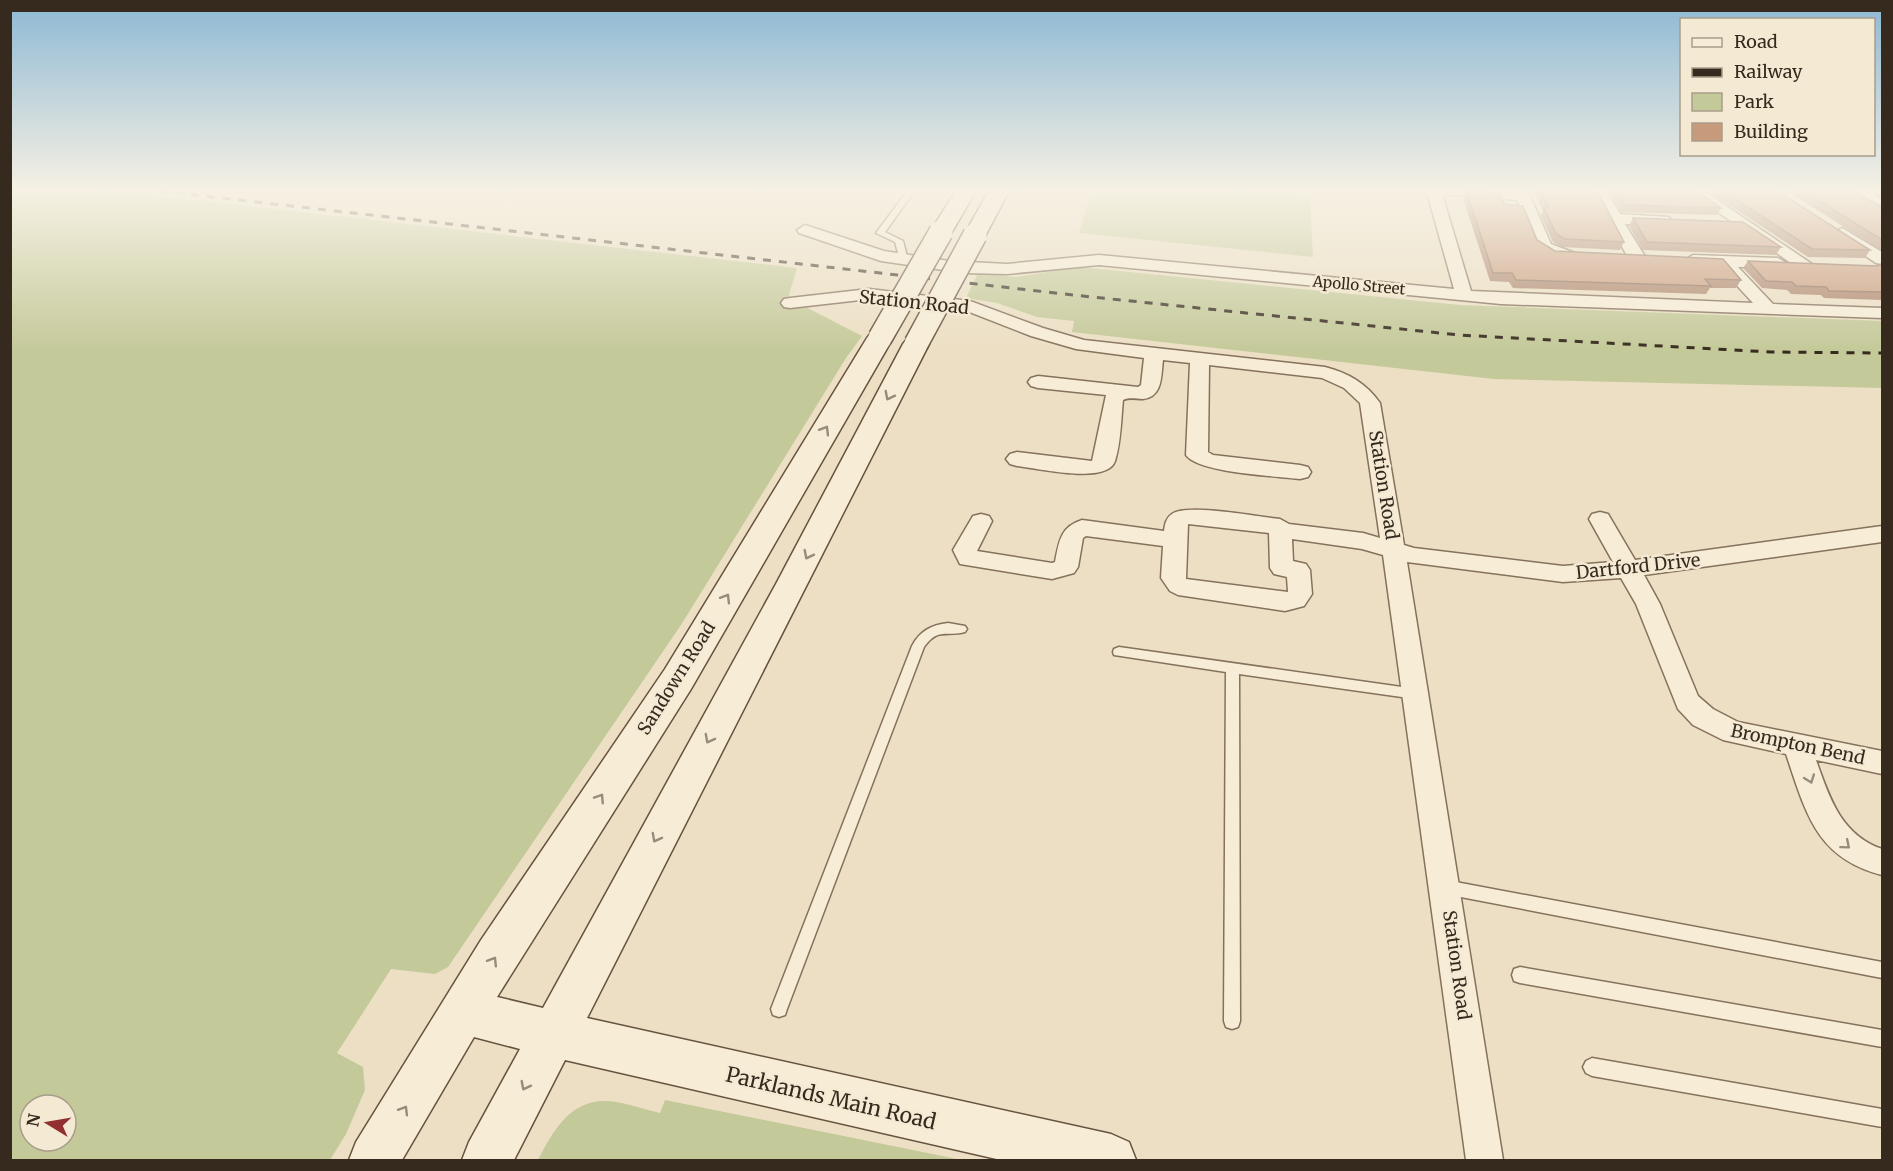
<svg xmlns="http://www.w3.org/2000/svg" width="1893" height="1171" viewBox="0 0 1893 1171" font-family="Merriweather,serif">
  <style>
    .green { fill: #c4c999; fill-rule: evenodd }
    .lines { fill: none; stroke-linecap: round; stroke-linejoin: round }
    .lane-casing { stroke: #85715c; stroke-width: 3 }
    .street-casing { stroke: #85715c; stroke-width: 3 }
    .secondary-casing { stroke: #67523f; stroke-width: 3 }
    .lane { fill: #f7edd7; fill-rule: evenodd }
    .street { fill: #f7edd7; fill-rule: evenodd }
    .secondary { fill: #f7edd7; fill-rule: evenodd }
    .rail { stroke: #362a1f; stroke-width: 3; stroke-dasharray: 8 8; stroke-linecap: butt }
    .secondary-bridge-casing { stroke: #67523f; stroke-width: 26; stroke-linecap: butt }
    .secondary-bridge { stroke: #f7edd7; stroke-width: 23 }
    .wall { fill: #ac846b }
    .building { fill: #c89a7c; stroke: #8c6c57; stroke-width: 1.5 }
    .oneway { stroke: #968c7b }
    .labels { text-anchor: middle; dominant-baseline: central; stroke-width: 5; stroke-linejoin: round; paint-order: stroke }
    .far-street-label { font-size: 15px; fill: #362a1f; stroke: #f4ead3 }
    .street-label { font-size: 18px; fill: #362a1f; stroke: #f4ead3 }
    .near-street-label { font-size: 21px; fill: #362a1f; stroke: #f4ead3 }
  </style>
  <rect width="100%" height="100%" fill="#ecdfc4"/>
  <!-- green -->
  <path class="green" d="M 10,189 L 97,189 L 797,268 L 788,298 L 862,336 L 846,358 L 681,625 L 448,967 L 435,974 L 391,969 L 337,1053 L 363,1067 L 365,1090 L 346,1134 L 330,1160 L 11,1160 ZM 30,1105 L 66,1105 L 66,1141 L 30,1141 Z
    M 1092,189 L 1229,189 L 1310,196 L 1313,257 L 1079,233 Z
    M 1080,267 L 1460,305 L 1882,321 L 1882,388 L 1494,379 L 1072,332 L 1074,321 L 1037,317 L 997,303 L 966,298 L 978,273 L 1016,277 Z
    M 665,1100 L 962,1160 L 538,1160 C 552,1133 569,1101 604,1101 C 622,1101 642,1109 660,1113 Z"/>
  <g class="lines">
    <!-- lane casing -->
    <g class="lane-casing">
      <path id="lane" d="M 909,189 L 916,189 L 885,232 L 903,241 L 908,260 L 904,262 L 900,260 L 895,242 L 876,233 Z
        M 1391,189 C 1405,189 1425,186 1438,192 L 1434,194 L 1394,191 Z
        M 948,623 L 965,626 L 967,629 L 965,632 C 947,637 938,627 924,647 L 787,1009 L 785,1015 L 779,1017 L 773,1015 L 771,1009 L 912,646 C 920,631 931,625 948,623 Z
        M 1119,647 L 1416,689 L 1421,690 L 1423,694 L 1421,698 L 1416,699 L 1239,674 L 1240,1021 L 1238,1027 L 1232,1029 L 1226,1027 L 1224,1021 L 1226,672 L 1114,655 L 1113,652 L 1114,649 Z
        M 1445,880 L 1882,962 L 1882,978 L 1445,894 L 1440,892 L 1437,887 L 1440,882 Z
        M 1520,967 L 1882,1030 L 1882,1047 L 1520,983 L 1514,981 L 1512,975 L 1514,969 Z
        M 1592,1058 L 1882,1109 L 1882,1127 L 1592,1076 L 1586,1073 L 1583,1067 L 1586,1061 Z"/>
    </g>
    <!-- street casing -->
    <g class="street-casing">
      <path id="street" d="M 1426,189 L 1513,191 L 1513,189 L 1527,189 L 1551,244 L 1575,253 L 1577,256 L 1569,261 L 1547,255 L 1538,250 L 1517,200 L 1442,194 L 1471,291 L 1753,303 L 1719,266 L 1693,265 L 1685,260 L 1693,255 L 1778,258 L 1786,263 L 1784,267 L 1738,267 L 1773,304 L 1882,308 L 1882,318 L 1501,304 L 1099,265 L 1007,274 L 964,273 L 881,261 L 799,233 L 797,230 L 805,225 L 884,251 L 949,261 L 1007,264 L 1099,255 L 1454,289 Z
        M 1591,189 L 1605,189 L 1620,214 L 1669,217 L 1671,220 L 1669,223 L 1663,225 L 1625,224 L 1646,258 L 1644,262 L 1632,262 L 1626,254 Z
        M 1685,189 L 1701,189 L 1812,264 L 1804,269 L 1798,268 Z
        M 1860,189 L 1877,189 L 1874,194 L 1882,200 L 1882,210 L 1862,199 L 1859,191 Z
        M 1842,228 L 1882,252 L 1882,264 L 1876,263 L 1836,236 L 1834,233 Z
        M 869,289 L 970,301 L 1043,328 L 1084,340 L 1325,367 C 1348,373 1366,383 1380,403 L 1404,545 L 1414,548 L 1563,566 L 1613,562 L 1589,519 L 1592,514 L 1600,512 L 1608,514 L 1635,560 L 1882,526 L 1882,542 L 1644,575 L 1660,604 L 1698,696 L 1713,709 L 1738,722 L 1882,751 L 1882,774 L 1816,760 C 1829,797 1841,835 1882,849 L 1882,875 C 1816,858 1806,813 1786,754 L 1723,740 L 1693,725 L 1678,709 L 1636,604 L 1621,578 L 1563,582 L 1407,562 L 1503,1160 L 1466,1160 L 1383,555 L 1362,549 L 1292,539 L 1293,561 L 1306,564 L 1310,570 L 1312,594 L 1304,606 L 1285,611 L 1178,595 L 1170,591 L 1161,578 L 1163,546 L 1086,536 L 1083,538 L 1078,567 L 1074,573 L 1052,579 L 960,564 L 953,550 L 973,516 L 981,514 L 989,516 L 992,521 L 977,551 L 1052,563 L 1055,562 C 1059,542 1060,527 1082,520 L 1164,531 C 1165,524 1166,518 1172,514 C 1187,503 1258,517 1280,519 L 1289,524 L 1363,533 L 1380,538 L 1360,403 L 1344,388 L 1322,378 L 1209,365 L 1208,452 L 1213,455 L 1300,465 L 1308,467 L 1311,472 L 1308,477 L 1300,479 C 1277,476 1198,473 1186,455 L 1190,363 L 1163,360 C 1161,375 1163,397 1143,399 C 1135,399 1131,397 1123,400 C 1121,419 1121,442 1115,461 C 1107,485 1037,468 1017,466 L 1010,464 L 1006,459 L 1010,454 L 1017,452 L 1092,461 L 1106,395 L 1038,388 L 1031,386 L 1028,382 L 1031,378 L 1038,376 L 1138,387 L 1141,385 L 1144,358 L 1076,349 L 1031,336 L 967,311 L 869,299 L 790,308 L 784,307 L 781,303 L 784,299 L 790,298 ZM 1188,524 L 1269,533 L 1270,568 L 1274,574 L 1287,577 L 1288,592 L 1186,579 Z"/>
    </g>
    <!-- secondary casing -->
    <g class="secondary-casing">
      <path id="secondary" d="M 957,189 L 977,189 L 949,237 L 941,239 L 933,237 L 930,232 Z
        M 990,189 L 1010,189 L 983,240 L 975,242 L 967,240 L 964,235 Z
        M 880,330 L 889,333 L 893,338 L 691,689 L 497,997 L 543,1008 L 776,584 L 903,344 L 907,339 L 916,336 L 925,339 L 929,344 L 587,1018 L 1111,1134 L 1129,1142 L 1136,1160 L 1001,1160 L 565,1060 L 514,1160 L 462,1160 L 469,1142 L 520,1049 L 474,1037 L 402,1160 L 349,1160 L 356,1142 L 481,940 L 665,669 L 867,338 L 871,333 Z"/>
    </g>
    <!-- lane -->
    <use href="#lane" class="lane"/>
    <!-- street -->
    <use href="#street" class="street"/>
    <!-- secondary -->
    <use href="#secondary" class="secondary"/>
    <!-- rail -->
    <path class="rail" d="M 143,189 L 1073,295 L 1459,335 L 1771,352 L 1882,353"/>
    <!-- secondary-bridge casing -->
    <g class="secondary-bridge-casing">
      <path id="secondary-bridge" d="M 880,338 L 941,232
        M 916,344 L 975,235"/>
    </g>
    <!-- secondary-bridge -->
    <use href="#secondary-bridge" class="secondary-bridge"/>
  </g>
  <!-- wall -->
  <path class="wall" d="M 1533,189 L 1596,189 L 1624,242 L 1620,250 L 1562,247 L 1553,242 L 1541,216 L 1543,211 Z
    M 1610,189 L 1694,189 L 1721,208 L 1717,215 L 1621,212 L 1609,191 Z
    M 1705,189 L 1774,189 L 1870,250 L 1865,258 L 1808,257 Z
    M 1784,189 L 1850,189 L 1882,207 L 1882,251 Z
    M 1466,190 L 1504,204 L 1537,240 L 1555,251 L 1741,280 L 1736,288 L 1710,288 L 1706,294 L 1513,288 L 1509,282 L 1490,281 L 1463,198 Z
    M 1633,218 L 1781,247 L 1776,255 L 1643,250 L 1629,226 Z
    M 1748,261 L 1876,266 L 1882,264 L 1882,300 L 1824,298 L 1821,295 L 1791,294 L 1787,290 L 1762,288 L 1743,268 Z"/>
  <!-- building -->
  <path class="building" d="M 1540,189 L 1596,189 L 1624,242 L 1565,239 L 1556,234 L 1544,208 L 1549,208 Z
    M 1615,189 L 1694,189 L 1721,208 L 1625,205 Z
    M 1720,189 L 1774,189 L 1870,250 L 1812,249 Z
    M 1800,189 L 1850,189 L 1882,207 L 1882,240 Z
    M 1466,190 L 1500,193 L 1504,204 L 1523,206 L 1537,240 L 1555,251 L 1723,259 L 1741,280 L 1705,279 L 1711,286 L 1516,280 L 1512,273 L 1493,273 Z
    M 1633,218 L 1743,222 L 1781,247 L 1647,242 Z
    M 1748,261 L 1876,266 L 1882,264 L 1882,292 L 1829,291 L 1826,287 L 1796,286 L 1792,282 L 1766,281 Z"/>
  <!-- one-way arrows -->
  <defs><path id="oneway-chevron" d="M-2-3.5L2.5 0L-2 3.5" fill="none" stroke-width="1.6" stroke-linecap="round" stroke-linejoin="round" transform="scale(1.5)"/></defs>
  <g class="oneway">
    <use href="#oneway-chevron" transform="translate(889 396) rotate(117)"/>
    <use href="#oneway-chevron" transform="translate(825 430) rotate(-59)"/>
    <use href="#oneway-chevron" transform="translate(808 555) rotate(117)"/>
    <use href="#oneway-chevron" transform="translate(726 598) rotate(-59)"/>
    <use href="#oneway-chevron" transform="translate(709 739) rotate(118)"/>
    <use href="#oneway-chevron" transform="translate(1810 779) rotate(70)"/>
    <use href="#oneway-chevron" transform="translate(600 798) rotate(-57)"/>
    <use href="#oneway-chevron" transform="translate(656 838) rotate(118)"/>
    <use href="#oneway-chevron" transform="translate(1846 845) rotate(40)"/>
    <use href="#oneway-chevron" transform="translate(493 961) rotate(-58)"/>
    <use href="#oneway-chevron" transform="translate(525 1086) rotate(117)"/>
    <use href="#oneway-chevron" transform="translate(404 1110) rotate(-59)"/>
  </g>
  <!-- sky -->
  <linearGradient id="sky" x2="0" y2="1"><stop stop-color="#8db8d4"/><stop offset="0.54" stop-color="#f6f1e4"/><stop offset="1" stop-color="#f6f1e4" stop-opacity="0"/></linearGradient>
  <rect width="1893" height="352" fill="url(#sky)"/>
  <g class="labels">
    <!-- far-street labels -->
    <g class="far-street-label">
      <text transform="translate(1359 285) rotate(5)">Apollo Street</text>
    </g>
    <!-- street labels -->
    <g class="street-label">
      <text transform="translate(914 302) rotate(6)">Station Road</text>
      <text transform="translate(1384 485) rotate(81)">Station Road</text>
      <text transform="translate(1638 566) rotate(-6)">Dartford Drive</text>
      <text transform="translate(676 678) rotate(-58)">Sandown Road</text>
      <text transform="translate(1798 744) rotate(12)">Brompton Bend</text>
      <text transform="translate(1457 965) rotate(82)">Station Road</text>
    </g>
    <!-- near-street labels -->
    <g class="near-street-label">
      <text transform="translate(831 1098) rotate(13)">Parklands Main Road</text>
    </g>
  </g>
  <!-- border -->
  <rect width="1893" height="1171" fill="none" stroke="#362a1f" stroke-width="24"/>
  <!-- legend -->
  <rect x="1680" y="18" width="195" height="138" fill="#f4ead3" stroke="#a89d8b" stroke-width="1.5"/>
  <rect x="1692" y="38" width="30" height="9" fill="#f7edd7" stroke="#a89d8b" stroke-width="1.5"/>
  <text x="1734" y="48" font-size="18" fill="#362a1f">Road</text>
  <rect x="1692" y="68" width="30" height="9" fill="#362a1f" stroke="#a89d8b" stroke-width="1.5"/>
  <text x="1734" y="78" font-size="18" fill="#362a1f">Railway</text>
  <rect x="1692" y="93" width="30" height="18" fill="#c4c999" stroke="#a89d8b" stroke-width="1.5"/>
  <text x="1734" y="108" font-size="18" fill="#362a1f">Park</text>
  <rect x="1692" y="123" width="30" height="18" fill="#c89a7c" stroke="#a89d8b" stroke-width="1.5"/>
  <text x="1734" y="138" font-size="18" fill="#362a1f">Building</text>
  <!-- north arrow -->
  <g transform="translate(48 1123) rotate(281)"><circle r="28" fill="#f4ead3" stroke="#a89d8b" stroke-width="1.5"/>
  <path d="M0-4.5L10 22L0 15L-10 22Z" fill="#912f31"/>
  <text y="-9" font-size="16" font-weight="bold" text-anchor="middle" fill="#362a1f">N</text>
  </g>
</svg>
